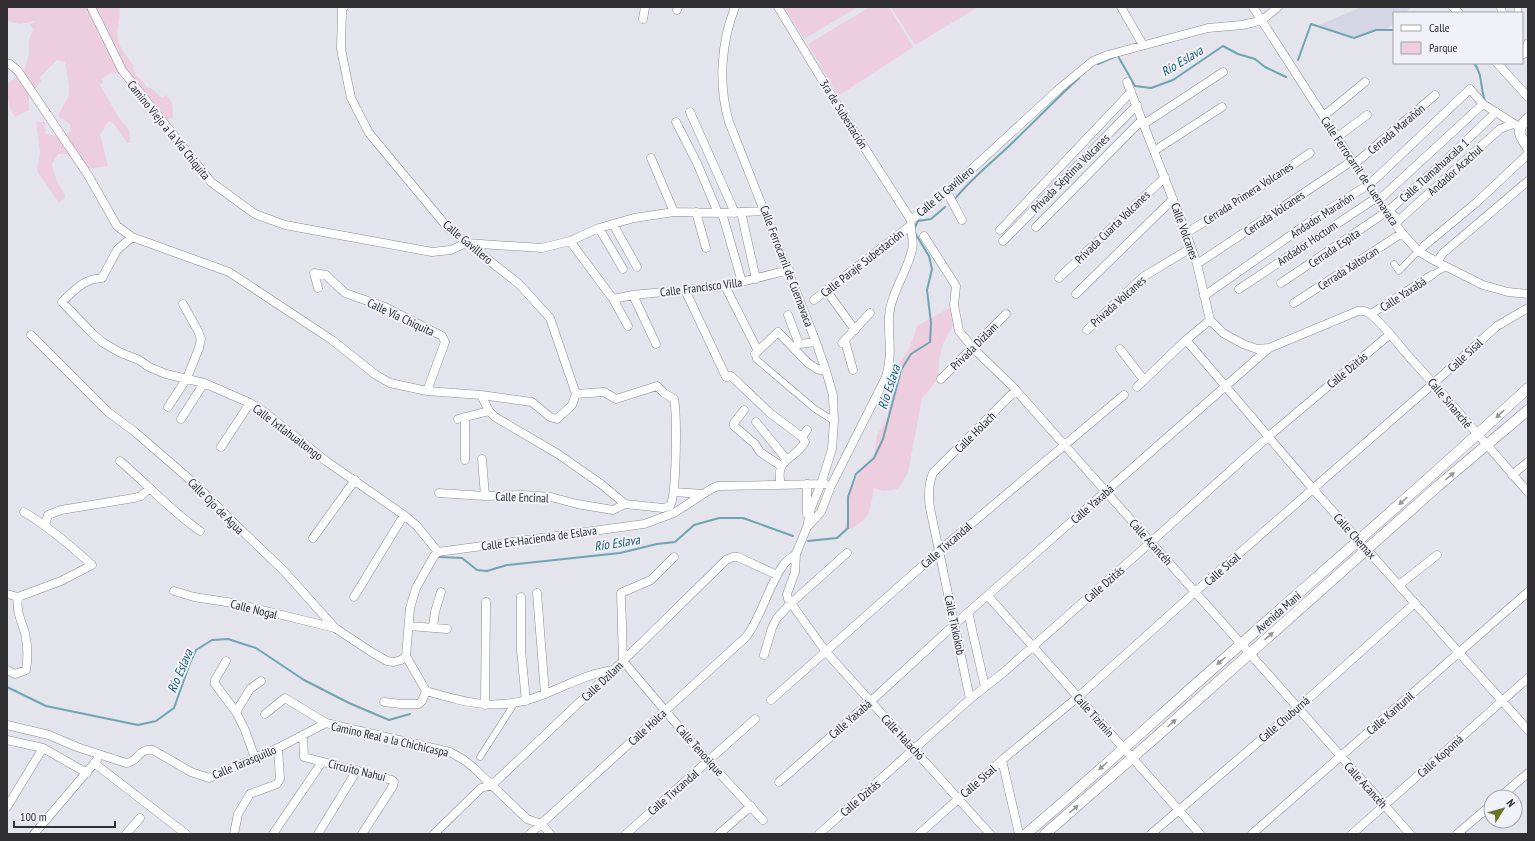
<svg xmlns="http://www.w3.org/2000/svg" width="1535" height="841" viewBox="0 0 1535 841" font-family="'PT Sans Narrow',sans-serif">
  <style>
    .built { fill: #d5d7e6 }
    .green { fill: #eccede }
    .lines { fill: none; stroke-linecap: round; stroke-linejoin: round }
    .stream { stroke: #6fa4b2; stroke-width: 2 }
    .pedestrian-casing { stroke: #8c8d94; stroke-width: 7 }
    .minor-casing { stroke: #8c8d94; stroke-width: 9 }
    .tertiary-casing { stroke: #8c8d94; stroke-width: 11 }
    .pedestrian { stroke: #fff; stroke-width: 6 }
    .minor { stroke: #fff; stroke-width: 8 }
    .tertiary { stroke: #fff; stroke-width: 10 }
    .oneway { fill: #979798 }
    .labels { text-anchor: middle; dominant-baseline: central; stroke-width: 4; stroke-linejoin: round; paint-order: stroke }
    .street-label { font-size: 12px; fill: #2f2f32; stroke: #f1f2f9 }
    .water-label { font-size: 13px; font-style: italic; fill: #165f6f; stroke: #f1f2f9 }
  </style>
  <rect width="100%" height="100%" fill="#e3e4ec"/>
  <!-- built -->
  <path class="built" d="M 1357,7 L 1411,7 L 1405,13 L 1394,13 L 1394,23 L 1387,29 L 1376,30 L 1355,37 L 1317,26 L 1357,9 Z"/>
  <!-- green -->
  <path class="green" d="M 7,7 L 119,7 C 122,17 114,32 119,44 C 122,51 129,58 133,66 C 134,69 135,73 136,75 C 140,80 144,80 146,87 L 152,89 L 162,98 L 166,95 L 172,103 L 173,117 L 168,120 L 163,120 L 150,104 L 137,81 L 112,72 L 101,79 L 103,82 L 100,85 L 119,118 L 129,130 L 130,143 L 127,143 L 114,124 L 109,121 C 104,125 105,130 100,134 L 108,166 L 85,169 L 72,154 L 58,154 L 52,164 L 57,182 L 65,195 L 64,199 L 59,203 L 37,171 L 40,152 L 36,122 L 45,122 L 44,129 L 46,129 L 45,133 C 51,136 56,135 62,137 L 71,131 L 70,124 L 58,116 L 69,95 L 69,85 L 65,62 L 57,60 L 40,77 L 41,81 L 29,96 L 29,110 L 15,117 C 8,107 7,96 7,84 L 24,72 L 29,54 L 29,40 L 33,29 L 30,25 L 35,21 L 19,24 L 7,21 Z
    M 784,7 L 858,7 L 804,39 Z
    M 870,7 L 889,7 L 913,47 L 838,96 L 808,44 Z
    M 891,7 L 978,7 L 915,45 Z
    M 951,307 L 956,322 L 952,327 L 942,346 L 939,361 L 938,379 L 922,398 L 908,473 L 898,489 L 883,491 L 874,488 C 869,515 870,520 844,532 L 848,517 L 848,497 L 862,468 L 874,458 L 877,435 L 888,417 L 889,383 L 895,370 L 910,347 L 917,326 Z"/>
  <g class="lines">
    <!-- stream -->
    <path class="stream" d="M 1118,56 L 1135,86 L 1151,88 L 1173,80 L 1223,46 L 1238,54 L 1255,59 L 1265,67 L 1286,77
      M 1298,60 L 1311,24 L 1354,38 L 1376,30 L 1394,30
      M 1474,63 C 1483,74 1480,88 1485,101
      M 1098,64 L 1114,57
      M 954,200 C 970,180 990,164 1009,146 C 1032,124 1055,100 1079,78
      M 914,229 L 918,221 L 931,219 L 945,207
      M 808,541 L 837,538 L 848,528 L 848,497 L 856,474 L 874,458 L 883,439 L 901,370 L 911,354 L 930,342 L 931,323 L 927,290 L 932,269 L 929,256 L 915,233
      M 439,557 L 462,558 L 477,570 L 487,571 L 507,565 L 620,553 L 657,544 L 675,542 L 694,525 L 719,518 L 743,518 L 793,536
      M 7,687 L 46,706 L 138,725 L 156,721 L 174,708 L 190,663 L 196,650 L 212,640 L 228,639 L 256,648 L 304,680 L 349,703 L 389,720 L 410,714"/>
    <!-- pedestrian casing -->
    <g class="pedestrian-casing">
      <path id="pedestrian" d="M 1518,7 L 1518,13
        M 1394,264 L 1399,271 L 1420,249
        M 1432,275 L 1446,267
        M 755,354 L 756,359 L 815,409 L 834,421
        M 480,757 L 514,704"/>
    </g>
    <!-- minor casing -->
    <g class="minor-casing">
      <path id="minor" d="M 91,7 L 122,70 L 211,182 L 255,214 L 285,225 L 432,252 L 451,250 L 466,243 L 542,248 L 570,241 L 599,228 L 634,218 L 674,212 L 722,213 L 765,211
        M 735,7 C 721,43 718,85 729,122 L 816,342 L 826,371 L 833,395 L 834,421 L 832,449 L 821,484 L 811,508 L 807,527 L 796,554 L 795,572 L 787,594 L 788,599 L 826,652 L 990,834
        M 778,7 L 844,116 L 911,220
        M 1121,7 L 1143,45
        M 1253,7 L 1376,198 L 1402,233 L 1418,251 L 1437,262 L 1483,285 L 1508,292 L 1528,294
        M 1453,7 L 1459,13
        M 1501,7 L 1502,13
        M 677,10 L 678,7
        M 643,19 L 645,7
        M 1524,54 L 1528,43
        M 1497,63 L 1528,97
        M 7,64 L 10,64 L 18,71 L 88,175 L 117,226 L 132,237 L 229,272 L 332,340 L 376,375 L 390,383 L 427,391
        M 1127,82 L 1186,233 L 1197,264 L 1210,320 L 1223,333 L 1243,344 L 1257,349 L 1269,348
        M 690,112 L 735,213
        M 1326,114 L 1365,82
        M 676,122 L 697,163 L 718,213
        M 1144,124 L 1223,72
        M 1340,135 L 1367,115
        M 1154,151 L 1222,107
        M 651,158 L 674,212
        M 1357,162 L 1435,95
        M 947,192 L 962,220
        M 1381,198 L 1483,104
        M 1389,210 L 1441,165 L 1496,112
        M 696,212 L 706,248
        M 741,212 L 756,279
        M 722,213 L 742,282
        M 1391,213 L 1399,220 L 1500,129 L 1513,124
        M 613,224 L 637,267
        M 1036,227 L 1142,120
        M 599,228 L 623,269
        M 1000,230 L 1131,92
        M 1186,233 L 1242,199 L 1310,153
        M 924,236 L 956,286 L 954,305 L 959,331 L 973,348 L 1013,387 L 1410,834
        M 132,237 L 117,250 L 102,278 C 83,279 75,290 62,302 L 92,333 L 102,342 L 119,352 L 139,360 L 149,367 L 166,374 L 204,383 L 250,403 L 263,411 L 326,461 L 404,515 L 417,526 L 438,552
        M 570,241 L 613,299 L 628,326
        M 1003,241 L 1137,105
        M 1424,246 L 1477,202 L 1528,154
        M 1437,262 L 1443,253 L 1528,181
        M 1197,264 L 1352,161
        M 1059,278 L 1165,177
        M 1281,283 L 1386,212
        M 725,286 L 758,351
        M 318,288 L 314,273 L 326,275 L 345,293 L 385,307 L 442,336 L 445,342 L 427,391 L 481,395 L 532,402 L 550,417 L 557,419 L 572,405 L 576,394 L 550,318 L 519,284 L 448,228 L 369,133 L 351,98 L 341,49 L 342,9 L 344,7
        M 1239,289 L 1376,198
        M 685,290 L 726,377 L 731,376 L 770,413 L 802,437 L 805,442 C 795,460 774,458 781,485
        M 826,290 L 855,330
        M 1076,294 L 1173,199
        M 633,295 L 656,344
        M 1204,296 L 1314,219 L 1371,183 L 1470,89 L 1483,104 L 1516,125
        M 613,299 L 633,295 L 725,286 L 789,270
        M 814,300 L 910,226
        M 1294,303 L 1402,233
        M 1371,314 L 1432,275
        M 788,315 L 799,344 L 816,342
        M 1087,330 L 1143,277 L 1191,248
        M 31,335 L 108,412 L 135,432 L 195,484 L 234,523 L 284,571 L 335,628 L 373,653 L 387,661 L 394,662 L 401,660 L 406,656
        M 1186,340 L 1313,489 L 1528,730
        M 845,341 L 853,370
        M 842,343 L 870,313
        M 1120,349 L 1144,380
        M 755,354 L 778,332 L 808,363 L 817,369 L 826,371
        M 941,379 L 1006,314
        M 1137,387 L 1186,340 L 1210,320
        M 481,395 L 489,411 L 495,417 L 558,454 L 601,484 L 625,504 L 663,508 L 670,506 C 677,494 677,414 674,399 L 664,393 L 657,386 L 616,399 L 604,392 L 576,394
        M 168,407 L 187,378 L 199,348 L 201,339 L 198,331 L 183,304
        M 744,410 L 734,423 L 734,426 L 755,444 L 760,452 L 781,466
        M 181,419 L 204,383
        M 458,419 L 489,411
        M 756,422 L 787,460
        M 802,437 L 807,430
        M 221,447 L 250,403
        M 482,459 L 485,496
        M 465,460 L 465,417
        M 120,461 C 147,484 171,511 200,531
        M 1512,475 L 1528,462
        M 807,484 L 807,514
        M 674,492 L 703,494
        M 439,493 L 485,496 L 522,495 L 551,497 L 577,504 L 613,510 L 625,504
        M 45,525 L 48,515 L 61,510 L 134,498 L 141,496 L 150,488
        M 808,526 L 821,512 L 831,486 L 886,377 C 893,355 888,338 889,316 C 891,293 907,272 912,250 C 915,239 909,230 911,220 L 947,192 L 1060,88 L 1093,61 L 1108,55 L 1208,28 L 1242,25 L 1255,22 L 1266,17 L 1278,7
        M 313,538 L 355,480
        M 674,557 L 651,580 L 621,593 L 623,661 L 708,761 L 763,820
        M 1399,585 L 1437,555
        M 174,591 L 194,597 L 233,603 L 335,628
        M 537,593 L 545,694
        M 7,594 L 18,597
        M 988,596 L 1200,834
        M 354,597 L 404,515
        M 521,597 L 521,650 L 526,701
        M 968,612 L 985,687
        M 409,626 L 447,629
        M 433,627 L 435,612 L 441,592
        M 764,655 L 772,628 L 777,618 L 790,604 L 847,553
        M 226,661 L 215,680 L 215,684 L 236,712 L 245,730 L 255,758
        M 7,670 L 15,674 L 26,670 C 28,658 28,646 25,633 C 21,620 16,611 18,597 L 61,581 L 92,565 C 70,545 49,527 24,512
        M 426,691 L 406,656 L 410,608 L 416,588 L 434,556 L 438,552 L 644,524 L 674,513 L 711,489 L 718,486 L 825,484
        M 426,691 C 471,704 500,712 545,694 C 568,685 589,673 614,670
        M 970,699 L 930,508 C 928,495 928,485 933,473 L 1016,390
        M 771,700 L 939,551 L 1124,395
        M 384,702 L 401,704 L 419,704 L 422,701 L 426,691
        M 485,705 L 486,602
        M 236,712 L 250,689 L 261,681
        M 265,714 L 285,698 L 326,723 L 450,752 L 464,760 L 474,768 L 527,819 L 542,824 L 550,834
        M 7,725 L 49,735 L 77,747 L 126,763 C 139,762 138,748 153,750 L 191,772 L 209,778 L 278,748 L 326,723
        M 303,735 L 304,757 L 392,780 L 394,782 L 393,786 L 362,834
        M 7,740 L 43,748 L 87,773
        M 1002,760 L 1019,834
        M 94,763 L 186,834
        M 779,782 L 870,702 L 955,624 L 1269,348 L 1358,311 C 1363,310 1366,311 1370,314 C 1383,324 1399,345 1411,359 C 1451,402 1489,448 1528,492
        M 1500,797 L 1528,773
        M 7,807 L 43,748
        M 34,834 L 97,760
        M 126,834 L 140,818
        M 234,834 L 238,814 L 250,794 L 277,784 L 280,779 L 278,748
        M 273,834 L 322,762
        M 318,834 L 357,770
        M 434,834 L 481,788 L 492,785 L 623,661 L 726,560 L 733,557 L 738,557 L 777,575
        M 530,834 L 746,637 C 762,616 768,586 784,564 C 787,560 792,557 796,554
        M 626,834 L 755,719
        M 719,834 L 751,806
        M 819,834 L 970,699 L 1004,672 L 1151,542 L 1269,436 L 1389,335
        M 919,834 L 1002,760 L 1078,697 L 1195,592 L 1434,383 L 1497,326 L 1528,308
        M 1151,834 L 1298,708 L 1415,603
        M 1252,834 L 1528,592
        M 1352,834 L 1528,678
        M 1457,834 L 1491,805"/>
    </g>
    <!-- tertiary casing -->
    <g class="tertiary-casing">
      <path id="tertiary" d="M 1528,118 C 1515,131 1519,134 1528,148
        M 1026,834 C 1099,772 1169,707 1241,644 C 1337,559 1434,475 1528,388
        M 1045,834 L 1156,737 L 1438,486 L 1528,410"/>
    </g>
    <!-- pedestrian -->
    <use href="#pedestrian" class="pedestrian"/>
    <!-- minor -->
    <use href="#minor" class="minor"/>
    <!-- tertiary -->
    <use href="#tertiary" class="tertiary"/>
  </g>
  <!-- one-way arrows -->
  <defs><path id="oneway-solid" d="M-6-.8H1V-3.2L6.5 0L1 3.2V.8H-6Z"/></defs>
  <g class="oneway">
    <use href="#oneway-solid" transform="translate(1500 414) rotate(137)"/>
    <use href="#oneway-solid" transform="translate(1450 476) rotate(-40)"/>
    <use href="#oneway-solid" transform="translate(1403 501) rotate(138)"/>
    <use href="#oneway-solid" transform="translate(1269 636) rotate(-41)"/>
    <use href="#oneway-solid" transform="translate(1221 661) rotate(139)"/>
    <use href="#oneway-solid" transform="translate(1172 723) rotate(-42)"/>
    <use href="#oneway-solid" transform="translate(1103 766) rotate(138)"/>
    <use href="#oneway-solid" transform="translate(1074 809) rotate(-41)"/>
  </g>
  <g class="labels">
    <!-- street labels -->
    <g class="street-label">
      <text transform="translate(844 114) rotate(58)">3ra de Subestación</text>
      <text transform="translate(1396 129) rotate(-40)">Cerrada Marañón</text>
      <text transform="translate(169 130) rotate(51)">Camino Viejo a la Vía Chiquita</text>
      <text transform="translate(1434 170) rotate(-42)">Calle Tlamahuacala 1</text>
      <text transform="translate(1455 170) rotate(-42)">Andador Acachul</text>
      <text transform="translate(1360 171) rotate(56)">Calle Ferrocarril de Cuernavaca</text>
      <text transform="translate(1070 173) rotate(-45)">Privada Séptima Volcanes</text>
      <text transform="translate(945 191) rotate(-40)">Calle El Gavillero</text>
      <text transform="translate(1248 193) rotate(-33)">Cerrada Primera Volcanes</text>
      <text transform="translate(1274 213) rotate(-34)">Cerrada Volcanes</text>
      <text transform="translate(1322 215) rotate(-33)">Andador Marañón</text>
      <text transform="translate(1112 227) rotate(-44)">Privada Cuarta Volcanes</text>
      <text transform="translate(1185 231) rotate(70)">Calle Volcanes</text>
      <text transform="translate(468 242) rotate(40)">Calle Gavillero</text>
      <text transform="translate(1307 243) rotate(-34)">Andador Hoctum</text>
      <text transform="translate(1334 248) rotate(-34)">Cerrada Espita</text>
      <text transform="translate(862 263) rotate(-38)">Calle Paraje Subestación</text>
      <text transform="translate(787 266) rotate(69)">Calle Ferrocarril de Cuernavaca</text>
      <text transform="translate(1348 268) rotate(-33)">Cerrada Xaltocan</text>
      <text transform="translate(701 287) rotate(-7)">Calle Francisco Villa</text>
      <text transform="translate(1403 294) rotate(-33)">Calle Yaxabá</text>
      <text transform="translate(1118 301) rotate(-42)">Privada Volcanes</text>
      <text transform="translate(401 317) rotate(25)">Calle Vía Chiquita</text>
      <text transform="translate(974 346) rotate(-45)">Privada Dizlam</text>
      <text transform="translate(1465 355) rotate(-43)">Calle Sisal</text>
      <text transform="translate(1347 370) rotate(-40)">Calle Dzitás</text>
      <text transform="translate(1450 403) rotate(50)">Calle Sinanché</text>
      <text transform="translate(288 432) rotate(37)">Calle Ixtlahualtongo</text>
      <text transform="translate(975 432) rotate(-45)">Calle Holach</text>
      <text transform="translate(522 497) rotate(2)">Calle Encinal</text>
      <text transform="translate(1092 504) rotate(-41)">Calle Yaxabá</text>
      <text transform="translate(216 506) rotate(45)">Calle Ojo de Agua</text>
      <text transform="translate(1355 536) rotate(48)">Calle Chemax</text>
      <text transform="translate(539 538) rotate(-8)">Calle Ex-Hacienda de Eslava</text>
      <text transform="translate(1151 542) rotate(48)">Calle Acancéh</text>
      <text transform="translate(946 545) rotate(-41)">Calle Tixcandal</text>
      <text transform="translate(1222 569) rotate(-41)">Calle Sisal</text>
      <text transform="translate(1104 584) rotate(-41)">Calle Dzitás</text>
      <text transform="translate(254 609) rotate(14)">Calle Nogal</text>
      <text transform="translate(1278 612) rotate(-41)">Avenida Maní</text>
      <text transform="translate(955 625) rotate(78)">Calle Tixkokob</text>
      <text transform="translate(602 681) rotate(-43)">Calle Dzilam</text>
      <text transform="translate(1390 713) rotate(-41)">Calle Kantunil</text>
      <text transform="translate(1094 715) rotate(48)">Calle Tizimín</text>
      <text transform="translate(850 719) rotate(-41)">Calle Yaxabá</text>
      <text transform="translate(1284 719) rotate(-41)">Calle Chuburná</text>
      <text transform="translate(647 727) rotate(-43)">Calle Holca</text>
      <text transform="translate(903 737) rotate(47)">Calle Halachó</text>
      <text transform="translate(390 739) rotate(13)">Camino Real a la Chichicaspa</text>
      <text transform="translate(700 750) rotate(48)">Calle Tenosique</text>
      <text transform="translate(1440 756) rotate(-42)">Calle Kopomá</text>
      <text transform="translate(244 762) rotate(-23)">Calle Tarasquillo</text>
      <text transform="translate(357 770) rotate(14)">Circuito Nahuí</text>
      <text transform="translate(978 781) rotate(-41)">Calle Sisal</text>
      <text transform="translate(1366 785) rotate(48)">Calle Acancéh</text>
      <text transform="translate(673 792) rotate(-41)">Calle Tixcandal</text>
      <text transform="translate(860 798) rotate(-41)">Calle Dzitás</text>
    </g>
    <!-- water labels -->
    <g class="water-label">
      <text transform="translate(1182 61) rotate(-31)">Río Eslava</text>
      <text transform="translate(889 387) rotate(-72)">Río Eslava</text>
      <text transform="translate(617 543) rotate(-9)">Río Eslava</text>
      <text transform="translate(180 671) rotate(-67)">Río Eslava</text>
    </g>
  </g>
  <!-- border -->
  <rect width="1535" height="841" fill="none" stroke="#2f2f32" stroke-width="16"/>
  <!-- legend -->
  <rect x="1393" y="12" width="130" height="52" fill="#f1f2f9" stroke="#a3a4a9"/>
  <rect x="1401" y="25" width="20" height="6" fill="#ffffff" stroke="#a3a4a9"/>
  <text x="1429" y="32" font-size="12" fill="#2f2f32">Calle</text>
  <rect x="1401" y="42" width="20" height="12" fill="#eccede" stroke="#a3a4a9"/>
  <text x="1429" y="52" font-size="12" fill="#2f2f32">Parque</text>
  <!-- north arrow -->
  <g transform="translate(1503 809) rotate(53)"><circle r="19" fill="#f1f2f9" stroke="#a3a4a9"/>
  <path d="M0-3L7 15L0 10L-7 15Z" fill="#667624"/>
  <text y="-6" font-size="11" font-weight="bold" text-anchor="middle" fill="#2f2f32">N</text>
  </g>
  <!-- scale -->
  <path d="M14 821v6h101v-6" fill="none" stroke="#2f2f32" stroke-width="2"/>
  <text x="20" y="821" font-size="12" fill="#2f2f32" stroke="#f1f2f9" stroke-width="3" paint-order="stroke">100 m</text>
</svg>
